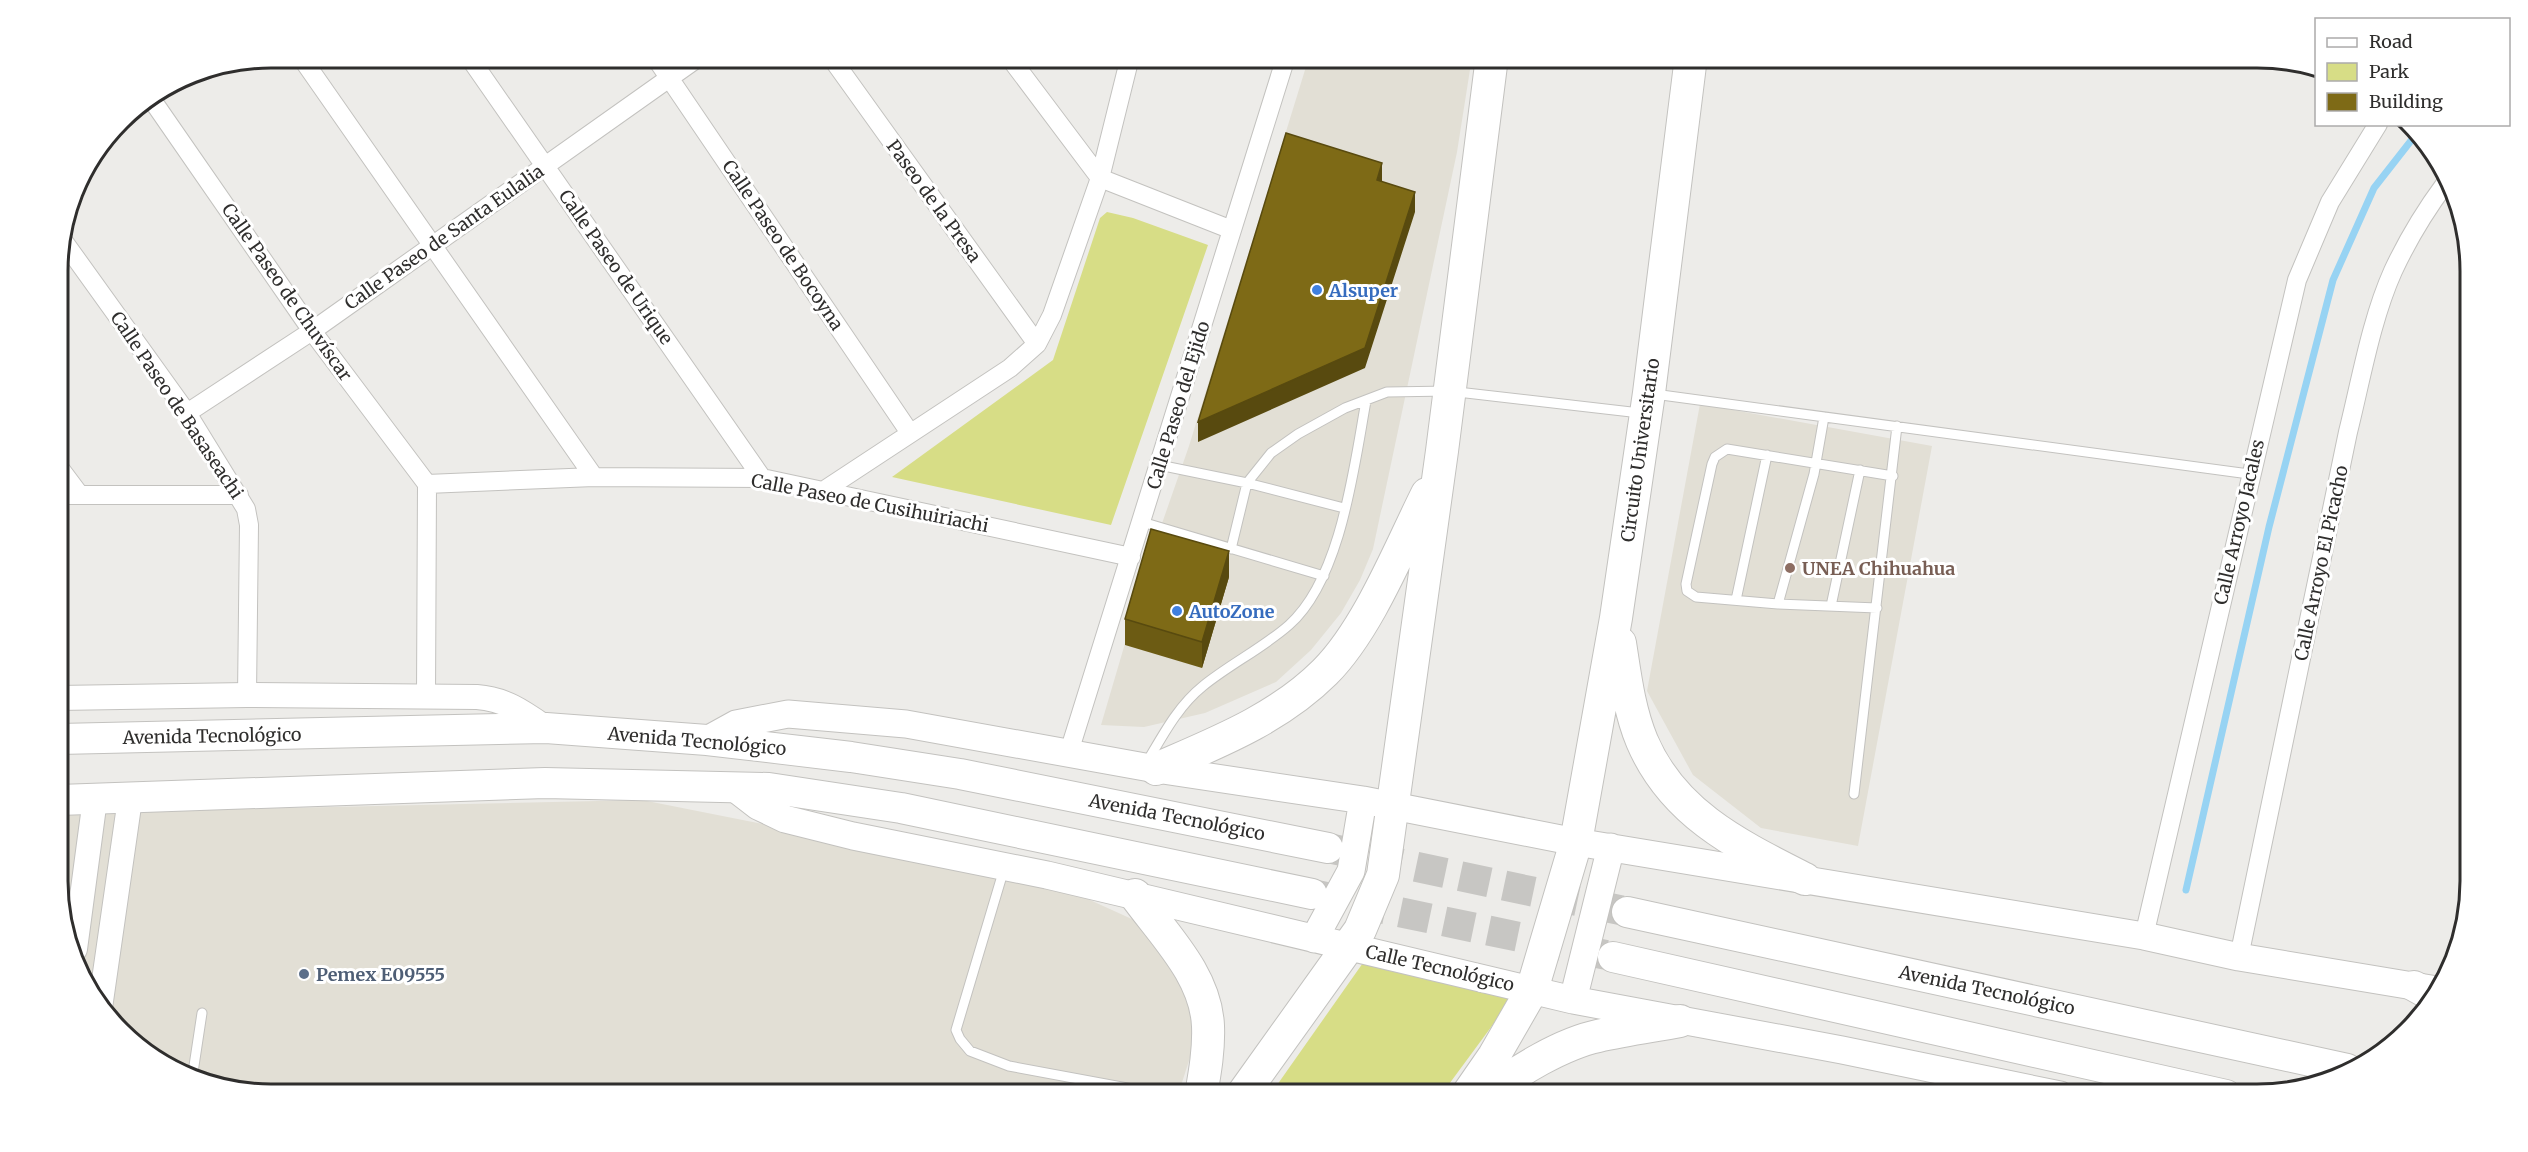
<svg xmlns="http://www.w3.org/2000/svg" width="2528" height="1152" viewBox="0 0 2528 1152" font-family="Merriweather,serif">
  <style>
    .built { fill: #e2dfd5 }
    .green { fill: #d7dd86 }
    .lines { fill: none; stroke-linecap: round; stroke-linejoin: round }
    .stream { stroke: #97d3f3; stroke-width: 7 }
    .primary-tunnel { stroke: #c7c6c3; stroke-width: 30; stroke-dasharray: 30 15; stroke-linecap: butt }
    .service-casing { stroke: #c3c2bf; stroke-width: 11 }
    .minor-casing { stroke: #c3c2bf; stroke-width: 20 }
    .tertiary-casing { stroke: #c3c2bf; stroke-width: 26 }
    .secondary-casing { stroke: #c3c2bf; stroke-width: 29 }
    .primary-casing { stroke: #c3c2bf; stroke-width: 32 }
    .trunk-casing { stroke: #c3c2bf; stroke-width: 34 }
    .service { stroke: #fff; stroke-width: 9 }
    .minor { stroke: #fff; stroke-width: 18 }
    .tertiary { stroke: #fff; stroke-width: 24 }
    .secondary { stroke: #fff; stroke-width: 27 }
    .primary { stroke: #fff; stroke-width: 30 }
    .trunk { stroke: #fff; stroke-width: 32 }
    .wall { fill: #6c5b13 }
    .shaded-wall { fill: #584a0f }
    .building { fill: #7e6a16; stroke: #584a0f; stroke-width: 1.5 }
    .shop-dot { fill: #3f7fe0; stroke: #fff; stroke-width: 2 }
    .education-dot { fill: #8d6e63; stroke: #fff; stroke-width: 2 }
    .service-dot { fill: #5c6f8a; stroke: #fff; stroke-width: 2 }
    .labels { text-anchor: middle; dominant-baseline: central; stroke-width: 6; stroke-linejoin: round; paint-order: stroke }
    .street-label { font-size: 18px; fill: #2f2e2d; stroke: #fff }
    .shop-label { font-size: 18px; font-weight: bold; fill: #366cbe; stroke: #fff; text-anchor: start }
    .education-label { font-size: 18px; font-weight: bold; fill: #785e54; stroke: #fff; text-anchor: start }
    .service-label { font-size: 18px; font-weight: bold; fill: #4e5e75; stroke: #fff; text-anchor: start }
    .rim { fill: none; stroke: #2f2e2d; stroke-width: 3 }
  </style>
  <rect width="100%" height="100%" fill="#edece9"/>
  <!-- built -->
  <path class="built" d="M 1309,57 L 1472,57 L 1457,152 L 1373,549 L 1360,580 L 1341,613 L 1311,650 L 1276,682 L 1205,713 L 1144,727 L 1101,725 L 1151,555 L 1189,446 Z
    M 1700,404 L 1932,446 L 1858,846 L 1761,828 L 1693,775 L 1647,691 Z
    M 642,800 L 1046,880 L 1156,930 L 1201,1023 L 1178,1095 L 271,1095 L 189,1079 L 101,1011 L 59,909 L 59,813 Z"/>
  <!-- green -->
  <path class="green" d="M 1107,212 L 1133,218 L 1208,245 L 1111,525 L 892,477 L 1053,360 L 1100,218 Z
    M 1365,960 L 1514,996 L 1441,1095 L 1270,1095 Z"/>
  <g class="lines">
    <!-- stream -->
    <path class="stream" d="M 2186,890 L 2269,527 L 2333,280 L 2374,188 L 2417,133"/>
    <!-- primary-tunnel -->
    <path class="primary-tunnel" d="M 1328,848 L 1624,911
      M 1312,894 L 1611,956"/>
    <!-- service casing -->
    <g class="service-casing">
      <path id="service" d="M 1654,394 L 2249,474
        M 1159,465 L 1247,483 L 1271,453 L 1298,434 L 1345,408 L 1387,392 L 1449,391 L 1640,413
        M 1142,522 L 1324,576
        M 1231,549 L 1247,483 L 1344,508
        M 1736,600 L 1767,455
        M 1778,604 L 1814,474 L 1824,417
        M 1831,606 L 1860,470
        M 1877,608 L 1778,604 L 1696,597 L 1687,591 L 1686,584 L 1712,464 L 1715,457 L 1727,449 L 1893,476
        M 1147,762 C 1163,735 1178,706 1203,686 C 1230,664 1263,648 1289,625 C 1341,579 1354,467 1366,401
        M 1854,794 L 1897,426
        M 1004,869 L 956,1030 L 960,1039 L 970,1051 L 1009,1066 L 1165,1095
        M 192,1079 L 202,1013"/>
    </g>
    <!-- minor casing -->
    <g class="minor-casing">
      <path id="minor" d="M 301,57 L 594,477
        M 469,57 L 762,478
        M 655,57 L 910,433
        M 831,57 L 1037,344
        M 1009,57 L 1100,178 L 1232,230
        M 150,97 L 312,331 L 427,484
        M 62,239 L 187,413 L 246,509 L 249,525 L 247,695
        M 187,413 L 312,331 L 699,57
        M 58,466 L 79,494
        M 427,484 L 594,477 L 762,478 L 1131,557
        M 823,491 L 1010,368 L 1037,344 L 1052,315 L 1100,178 L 1130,57
        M 58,495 L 239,495
        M 426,696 L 427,484
        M 1069,752 L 1286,57
        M 2144,936 L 2297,280 L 2330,202 L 2378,124
        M 2239,957 L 2348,432 C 2361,380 2371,320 2393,271 C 2407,241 2425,211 2445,184"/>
    </g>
    <!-- tertiary casing -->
    <g class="tertiary-casing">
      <path id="tertiary" d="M 58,698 L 247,695 L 477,697 C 505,699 523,712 546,728
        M 75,949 L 95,799
        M 100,1008 L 130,799"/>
    </g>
    <!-- secondary casing -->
    <g class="secondary-casing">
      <path id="secondary" d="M 707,740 L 736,724 L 788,714 L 906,724 L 1156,769 L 1363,800 L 1576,842 L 2144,936 L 2239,957 L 2437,990
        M 736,789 L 758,806 L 785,819 L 853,836 L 1047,875 L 1573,1000 L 1842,1050 L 2060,1095
        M 1314,939 L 1351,871 L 1363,800
        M 1573,1000 L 1611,847"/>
    </g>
    <!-- primary casing -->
    <g class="primary-casing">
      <path id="primary" d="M 59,739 L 546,728 L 707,740 L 851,757 L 960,774 L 1328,848
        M 59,800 L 545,783 L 769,788 L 901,808 L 1312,894
        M 1627,912 L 2347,1069
        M 1613,957 L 2226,1095
        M 2414,986 L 2434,997"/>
    </g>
    <!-- trunk casing -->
    <g class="trunk-casing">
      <path id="trunk" d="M 1620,643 C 1625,675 1629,710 1642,741 C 1673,814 1738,845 1805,879
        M 1156,769 C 1216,743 1278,719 1325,672 C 1368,629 1400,548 1427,494
        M 1135,895 C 1163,934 1206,975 1208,1026 C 1209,1049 1205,1072 1201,1095
        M 1242,1095 L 1360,930 L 1383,875 L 1442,451 L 1492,57
        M 1467,1095 L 1494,1056 L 1532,990 L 1576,842 L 1616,618 L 1649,393 L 1691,57
        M 1489,1095 C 1514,1071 1565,1043 1598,1036 C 1625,1030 1653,1026 1680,1021"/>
    </g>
    <!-- service -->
    <use href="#service" class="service"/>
    <!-- minor -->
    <use href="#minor" class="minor"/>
    <!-- tertiary -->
    <use href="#tertiary" class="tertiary"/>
    <!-- secondary -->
    <use href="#secondary" class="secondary"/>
    <!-- primary -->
    <use href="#primary" class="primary"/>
    <!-- trunk -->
    <use href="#trunk" class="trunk"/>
  </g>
  <!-- wall -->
  <path class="wall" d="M 1229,577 L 1202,668 L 1125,645 L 1125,619 Z"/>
  <!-- shaded-wall -->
  <path class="shaded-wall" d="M 1382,163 L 1382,183 L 1377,180 Z
    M 1415,192 L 1415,212 L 1365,368 L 1198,442 L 1198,422 Z
    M 1229,551 L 1229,577 L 1202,668 L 1202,642 Z"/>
  <!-- building -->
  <path class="building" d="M 1286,133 L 1382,163 L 1377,180 L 1415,192 L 1365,348 L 1198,422 Z
    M 1151,529 L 1229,551 L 1202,642 L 1125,619 Z"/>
  <!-- markers -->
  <g class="shop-dot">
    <circle cx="1317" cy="290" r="6"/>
    <circle cx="1177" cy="611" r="6"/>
  </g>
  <circle class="education-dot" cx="1790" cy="568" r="6"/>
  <circle class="service-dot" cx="304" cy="974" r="6"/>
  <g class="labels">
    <!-- street labels -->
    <g class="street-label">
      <text transform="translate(934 201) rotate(54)">Paseo de la Presa</text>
      <text transform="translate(444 237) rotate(-35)">Calle Paseo de Santa Eulalia</text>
      <text transform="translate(783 245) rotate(56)">Calle Paseo de Bocoyna</text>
      <text transform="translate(616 267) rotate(55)">Calle Paseo de Urique</text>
      <text transform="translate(287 292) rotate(55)">Calle Paseo de Chuvíscar</text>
      <text transform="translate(177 405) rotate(56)">Calle Paseo de Basaseachi</text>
      <text transform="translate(1178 405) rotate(-73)">Calle Paseo del Ejido</text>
      <text transform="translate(1640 450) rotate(-82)">Circuito Universitario</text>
      <text transform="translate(870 503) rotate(11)">Calle Paseo de Cusihuiriachi</text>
      <text transform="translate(2239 522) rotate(-77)">Calle Arroyo Jacales</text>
      <text transform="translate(2321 563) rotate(-78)">Calle Arroyo El Picacho</text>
      <text transform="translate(212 736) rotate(-1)">Avenida Tecnológico</text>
      <text transform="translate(697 741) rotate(5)">Avenida Tecnológico</text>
      <text transform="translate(1177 817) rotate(11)">Avenida Tecnológico</text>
      <text transform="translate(1440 968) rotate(13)">Calle Tecnológico</text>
      <text transform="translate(1987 990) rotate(12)">Avenida Tecnológico</text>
    </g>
    <!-- shop labels -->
    <g class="shop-label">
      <text x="1329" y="290">Alsuper</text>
      <text x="1189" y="611">AutoZone</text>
    </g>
    <!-- education labels -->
    <g class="education-label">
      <text x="1802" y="568">UNEA Chihuahua</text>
    </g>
    <!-- service labels -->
    <g class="service-label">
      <text x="316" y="974">Pemex E09555</text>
    </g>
  </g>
  <!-- crop -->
  <path d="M0 0H2528V1152H0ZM271 68H2257A203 203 0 0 1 2460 271V881A203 203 0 0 1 2257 1084H271A203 203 0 0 1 68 881V271A203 203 0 0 1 271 68Z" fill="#fff" fill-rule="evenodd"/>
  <path class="rim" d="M271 68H2257A203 203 0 0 1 2460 271V881A203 203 0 0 1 2257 1084H271A203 203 0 0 1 68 881V271A203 203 0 0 1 271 68Z"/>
  <!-- legend -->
  <rect x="2315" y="18" width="195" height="108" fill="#ffffff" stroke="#acabab" stroke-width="1.5"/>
  <rect x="2327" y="38" width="30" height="9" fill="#ffffff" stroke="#acabab" stroke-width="1.5"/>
  <text x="2369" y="48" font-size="18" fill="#2f2e2d">Road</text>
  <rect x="2327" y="63" width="30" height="18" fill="#d7dd86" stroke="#acabab" stroke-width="1.5"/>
  <text x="2369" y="78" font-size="18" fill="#2f2e2d">Park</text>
  <rect x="2327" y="93" width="30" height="18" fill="#7e6a16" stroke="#acabab" stroke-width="1.5"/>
  <text x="2369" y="108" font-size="18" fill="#2f2e2d">Building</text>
</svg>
